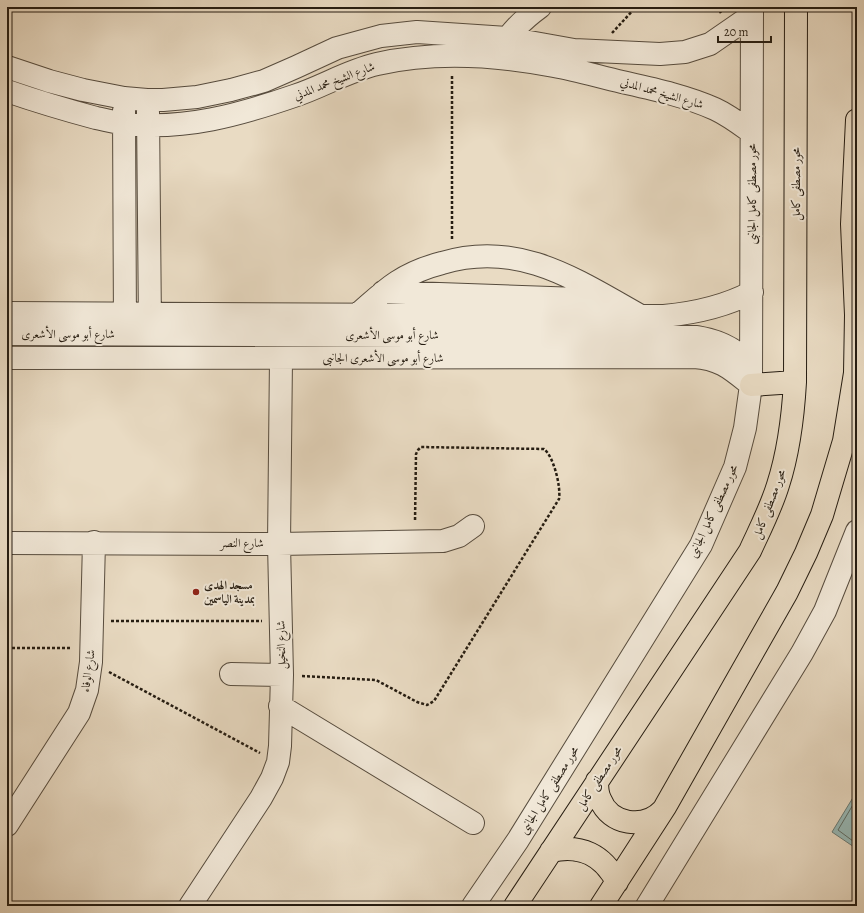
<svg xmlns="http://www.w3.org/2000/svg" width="864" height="913" viewBox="0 0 864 913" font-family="Alegreya,Amiri,serif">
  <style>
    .water { fill: #98bab8; stroke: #6a7b76 }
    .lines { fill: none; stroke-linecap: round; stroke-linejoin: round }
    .shore { stroke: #5f6c65; stroke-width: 1 }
    .minor-casing { stroke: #574c3e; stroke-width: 24 }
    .major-casing { stroke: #261d12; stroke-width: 24 }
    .path { stroke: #261d12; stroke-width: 2.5; stroke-dasharray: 3 2; stroke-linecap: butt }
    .minor { stroke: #f1e8d8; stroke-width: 22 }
    .major { stroke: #e9dbc3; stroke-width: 22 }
    .poi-dot { fill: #8f2418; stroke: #f1e8d8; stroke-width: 1.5 }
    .labels { text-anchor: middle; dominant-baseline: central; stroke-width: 4; stroke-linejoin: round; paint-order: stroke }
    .street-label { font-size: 12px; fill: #261d12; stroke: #f1e8d8 }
    .poi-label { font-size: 12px; font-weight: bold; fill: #261d12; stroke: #f1e8d8; text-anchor: start }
  </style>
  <rect width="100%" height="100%" fill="#e9dbc3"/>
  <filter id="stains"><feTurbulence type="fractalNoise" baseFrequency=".005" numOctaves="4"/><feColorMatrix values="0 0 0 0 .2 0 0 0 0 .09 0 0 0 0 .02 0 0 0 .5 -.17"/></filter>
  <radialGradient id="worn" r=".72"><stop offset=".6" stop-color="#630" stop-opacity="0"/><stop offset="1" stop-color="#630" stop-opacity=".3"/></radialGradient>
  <!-- water -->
  <path class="water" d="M 857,791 L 857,849 L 832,832 Z"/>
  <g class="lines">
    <!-- shore -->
    <path class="shore" d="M 857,798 L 838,830 L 857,844"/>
    <!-- minor casing -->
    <g class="minor-casing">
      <path id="minor" d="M 502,48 C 510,31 525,18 540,7
        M 7,67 L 49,81 L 83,90 L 124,98 L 147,100 L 163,100 L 197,97 L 231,90 L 264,81 L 296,67 L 337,48 L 381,36 L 417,32 L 507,38 L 574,50 L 660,54 L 685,52 L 710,44 L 752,15
        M 7,91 C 36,101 66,110 96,118 C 106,120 117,123 127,124 C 185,130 239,115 294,96 C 322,87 347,71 377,64 C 434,51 497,55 554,66 C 577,70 600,77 622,82 C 653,89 686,96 715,109 C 728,115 740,124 751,132
        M 124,111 L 125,328
        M 148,112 L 150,327
        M 383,292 L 607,300
        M 7,313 L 664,316 C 695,313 724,307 752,292
        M 357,315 C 370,304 383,291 397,282 C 411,273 426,267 442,263 C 518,240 575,279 639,315
        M 7,334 L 697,337 C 720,341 747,351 750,378
        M 7,358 L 694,357 C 721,359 731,369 751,385
        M 7,543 L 279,544 L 443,541 L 459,536 L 473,526
        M 231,674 L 282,675
        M 280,706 L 473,823
        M 7,825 L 79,713 L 87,690 L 91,662 L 94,542
        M 190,906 L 261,798 L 272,778 L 278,762 L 280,746 L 282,675 L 279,544 L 281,358
        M 473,906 L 518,840 L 701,545 L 735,467 L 745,428 L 751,385 L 752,7
        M 647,906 L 802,653 L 825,611 L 857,531"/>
    </g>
    <!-- major casing -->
    <g class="major-casing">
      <path id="major" d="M 751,385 L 795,382
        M 597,781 C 597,787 597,793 600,799 C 610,825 644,830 663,810
        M 551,851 C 581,844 603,855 617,882
        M 515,906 L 750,551 C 760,529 771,508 778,485 C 789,451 793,417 795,382 L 796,7
        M 601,906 L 665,807 L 787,592 L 806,553 L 822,515 L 844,441 L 855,373 L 856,315 L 852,224 L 857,120"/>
    </g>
    <!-- path -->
    <path class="path" d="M 717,7 L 721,13
      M 612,33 L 636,7
      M 452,76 L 452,241
      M 111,621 L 262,621
      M 7,648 L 72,648
      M 109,672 L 260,753
      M 302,676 L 376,680 L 417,702 L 427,705 L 434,701 L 559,499 C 561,487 554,457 544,449 L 421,447 L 418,450 L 416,454 L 415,522"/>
    <!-- minor -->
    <use href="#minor" class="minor"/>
    <!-- major -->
    <use href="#major" class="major"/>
  </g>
  <!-- markers -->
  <circle class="poi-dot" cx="196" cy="592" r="4"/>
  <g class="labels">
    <!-- street labels -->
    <g class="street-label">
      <text transform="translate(334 81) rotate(-21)">شارع الشيخ محمد المدني</text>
      <text transform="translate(662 93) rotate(16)">شارع الشيخ محمد المدني</text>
      <text transform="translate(796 184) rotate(-90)">محور مصطفى كامل</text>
      <text transform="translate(752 194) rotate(-90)">محور مصطفى كامل الجانبى</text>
      <text x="68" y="334">شارع أبو موسى الأشعرى</text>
      <text x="392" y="335">شارع أبو موسى الأشعرى</text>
      <text x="383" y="358">شارع أبو موسى الأشعرى الجانبى</text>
      <text transform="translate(769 504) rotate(-69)">محور مصطفى كامل</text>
      <text transform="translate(713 511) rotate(-65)">محور مصطفى كامل الجانبى</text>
      <text x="242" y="543">شارع النصر</text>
      <text transform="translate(281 645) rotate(-91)">شارع النخيل</text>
      <text transform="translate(88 671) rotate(-82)">شارع الوفاء</text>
      <text transform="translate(599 778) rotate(-57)">محور مصطفى كامل</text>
      <text transform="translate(549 790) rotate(-58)">محور مصطفى كامل الجانبى</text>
    </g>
    <!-- poi labels -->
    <g class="poi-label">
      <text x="204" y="585">مسجد الهدى<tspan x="204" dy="14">بمدينة الياسمين</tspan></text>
    </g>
  </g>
  <!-- margin -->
  <rect width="864" height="913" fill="none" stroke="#e9dbc3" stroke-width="24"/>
  <rect x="8" y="8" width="848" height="897" fill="none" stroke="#261d12" stroke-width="2"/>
  <rect x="12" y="12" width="840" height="889" fill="none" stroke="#261d12"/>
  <!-- scale -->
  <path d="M718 36v6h53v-6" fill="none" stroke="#261d12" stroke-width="2"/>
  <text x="724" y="36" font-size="12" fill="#261d12" stroke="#f1e8d8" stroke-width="3" paint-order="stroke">20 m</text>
  <rect width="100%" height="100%" filter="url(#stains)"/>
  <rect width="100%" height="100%" fill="url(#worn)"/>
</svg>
